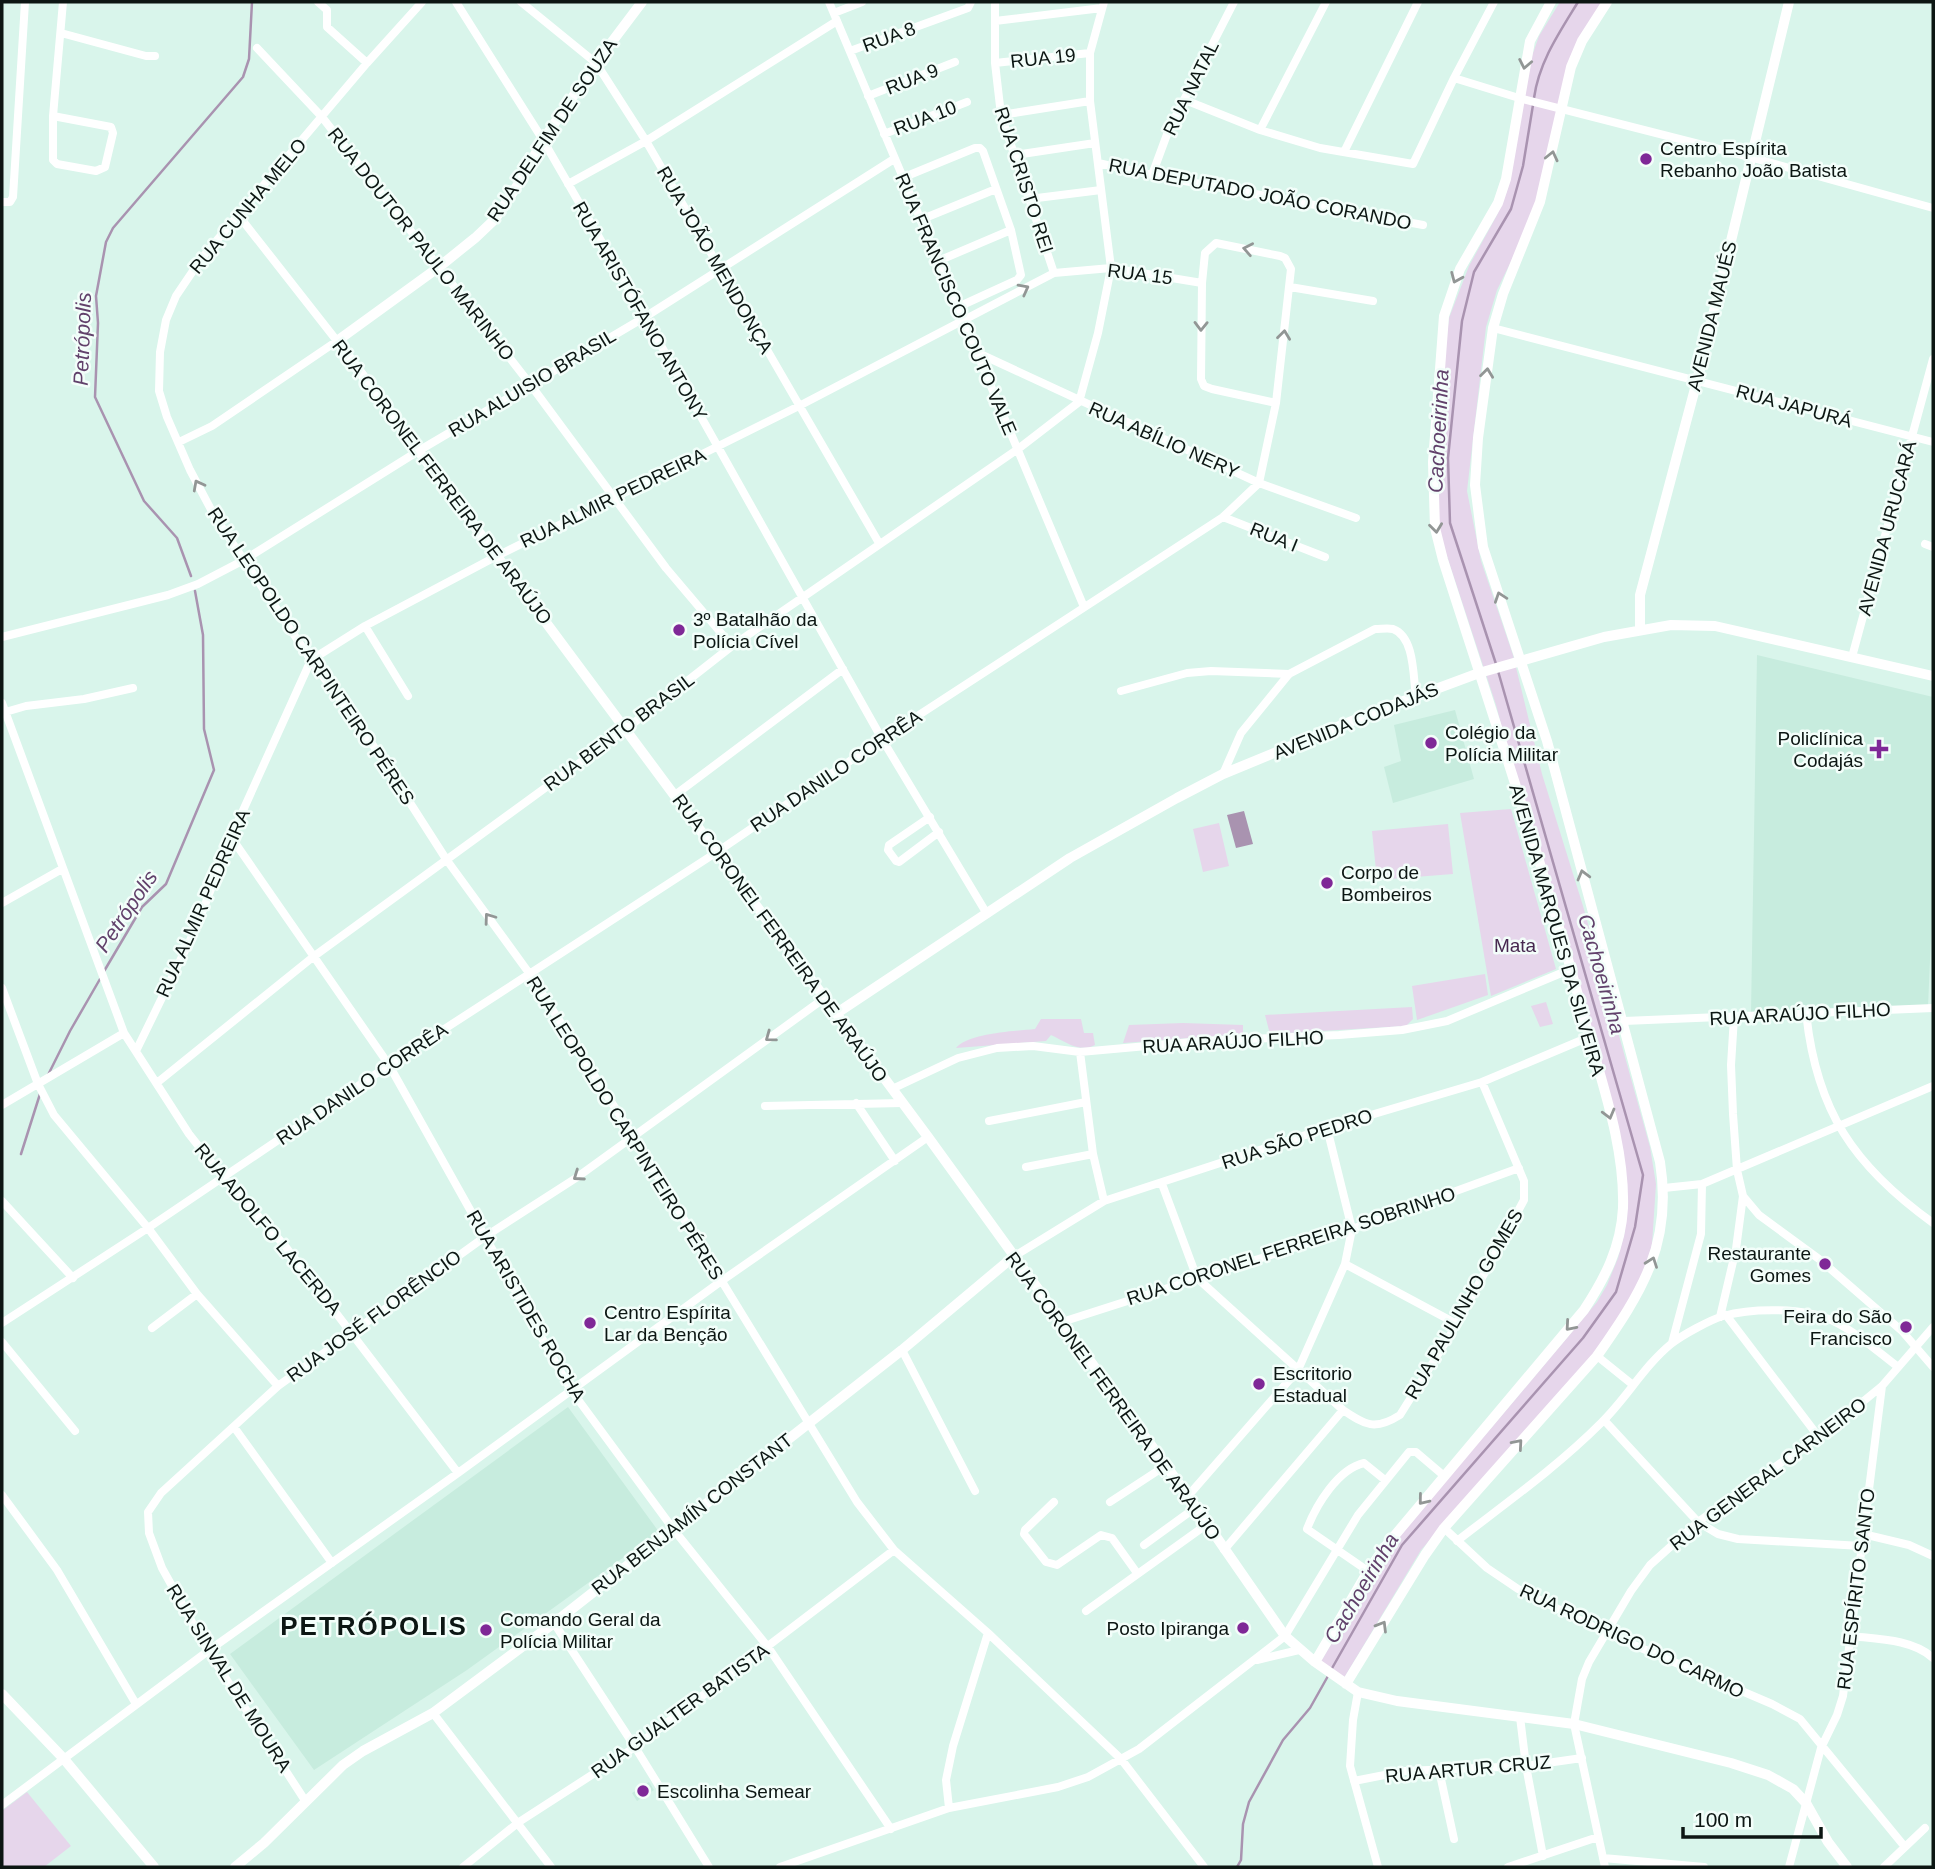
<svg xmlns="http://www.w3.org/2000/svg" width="1935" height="1869" viewBox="0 0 1935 1869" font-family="Arial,sans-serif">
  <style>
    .built { fill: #c7ecde }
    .green { fill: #e6d6eb }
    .water { fill: #a993b0 }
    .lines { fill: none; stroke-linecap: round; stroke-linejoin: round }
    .stream { stroke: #a993b0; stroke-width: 2.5 }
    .street { stroke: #fff; stroke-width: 8 }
    .secondary { stroke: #fff; stroke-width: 10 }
    .oneway { stroke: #929695 }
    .poi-dot { fill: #7f2897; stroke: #f3fefa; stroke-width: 2.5 }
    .labels { text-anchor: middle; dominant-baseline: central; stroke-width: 5; stroke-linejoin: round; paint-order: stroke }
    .street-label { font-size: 19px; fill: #0c1613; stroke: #f3fefa }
    .poi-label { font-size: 19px; fill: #0c1613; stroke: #f3fefa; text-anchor: start }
    .park-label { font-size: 19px; fill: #472850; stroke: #f3fefa }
    .water-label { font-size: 21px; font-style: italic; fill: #61416b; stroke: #f3fefa }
    .district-label { font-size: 26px; font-weight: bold; letter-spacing: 2px; fill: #0c1613; stroke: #f3fefa }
  </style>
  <rect width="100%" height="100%" fill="#d9f5eb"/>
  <!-- built -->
  <path class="built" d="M 1757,655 L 1933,697 L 1933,890 L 1928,1007 L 1751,1013 Z
    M 1455,710 L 1474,779 L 1393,803 L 1384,767 L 1401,761 L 1394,725 Z
    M 568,1407 L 659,1532 L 467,1670 L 314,1770 L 230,1654 Z
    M 649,1782 L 654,1790 L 637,1801 L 632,1793 Z"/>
  <!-- green -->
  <path class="green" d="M 1560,2 L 1603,2 L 1585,30 L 1546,174 L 1524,235 L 1497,290 L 1486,327 L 1467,491 L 1481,561 L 1513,655 L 1542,774 L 1583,906 L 1650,1147 L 1656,1184 L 1652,1244 L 1648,1262 L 1632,1299 L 1606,1338 L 1581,1368 L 1421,1550 L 1344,1678 L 1320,1663 L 1396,1535 L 1492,1427 L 1597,1302 L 1607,1285 L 1618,1258 L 1625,1231 L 1623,1159 L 1535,852 L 1496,705 L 1438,529 L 1437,453 L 1443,369 L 1449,318 L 1469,266 L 1497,215 L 1507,191 L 1532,56 L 1539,36 Z
    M 1511,809 L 1556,969 L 1491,996 L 1460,813 Z
    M 1219,823 L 1229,866 L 1203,872 L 1193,829 Z
    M 1448,824 L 1453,874 L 1377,880 L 1372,831 Z
    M 1485,974 L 1488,995 L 1417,1020 L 1412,986 Z
    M 1546,1002 L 1553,1024 L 1540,1027 L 1531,1006 Z
    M 1412,1007 L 1413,1019 L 1406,1026 L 1270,1034 L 1265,1015 Z
    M 1041,1019 L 1081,1019 L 1084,1033 L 1093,1033 L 1095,1045 C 1079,1053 1066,1042 1051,1035 L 1046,1041 L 956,1048 C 968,1033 1015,1031 1035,1029 Z
    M 1183,1023 L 1243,1025 L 1243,1034 L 1123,1043 L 1129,1025 Z
    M 27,1792 L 71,1846 L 44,1867 L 2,1867 L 2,1811 Z"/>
  <!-- water -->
  <path class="water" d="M 1244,811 L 1253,844 L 1236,848 L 1227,815 Z"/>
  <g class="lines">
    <!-- stream -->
    <path class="stream" d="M 1534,98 C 1539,62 1559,33 1578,2
      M 191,576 L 177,538 L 144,501 L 95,397 L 98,323 L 96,296 L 106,242 L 113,228 L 243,77 L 249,59 L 252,2
      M 1496,664 L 1450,523 L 1448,458 L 1462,321 L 1474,272 L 1511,209 L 1523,166 L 1533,105
      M 103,973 L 142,907 L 166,884 L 214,770 L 204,729 L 203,635 L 195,591
      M 48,1075 L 70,1031 L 100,979
      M 21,1154 L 40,1094
      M 1331,1670 L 1402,1545 L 1583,1338 L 1616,1292 L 1635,1227 L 1643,1175 L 1498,671
      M 1237,1867 L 1241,1860 L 1243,1824 L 1249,1802 L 1283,1740 L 1310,1708 L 1328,1676"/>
    <!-- street -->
    <path class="street" d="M 318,2 L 327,10 L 327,27 L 367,63
      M 422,2 L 367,63 L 201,259 L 176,296 L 166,320 L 160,352 L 159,391 L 167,417 L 190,470 L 215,517 L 311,660 L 375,748 L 446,859 L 529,973 L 633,1136 L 857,1502 L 894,1550 L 988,1633 L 1121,1759 L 1204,1867
      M 456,2 L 543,140 L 645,317 L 882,739 L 987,914
      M 521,2 L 596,63 L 646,141 L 879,543
      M 829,2 L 1084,607
      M 995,2 L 995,63 L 1001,115 L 1054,273
      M 834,13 L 862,2
      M 995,21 L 1102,8
      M 61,33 L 146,56 L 155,56
      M 257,48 L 322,117 L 530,384 L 666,568 L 732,646
      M 850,51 L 968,8 L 971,2
      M 995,63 L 1090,53
      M 1454,78 L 1519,98 L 1750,157 L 1933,208
      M 868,96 L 955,62
      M 1185,100 L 1260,130 L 1320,148 L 1413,164 L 1454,78 L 1494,2
      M 1001,115 L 1090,101
      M 53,116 L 111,127 L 113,133 L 105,167 L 96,171 L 57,164 L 53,160 L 53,116 L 63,2
      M 1260,130 L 1326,2
      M 884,134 L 967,102
      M 1344,152 L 1418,2
      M 1015,155 L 1095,143
      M 1098,163 L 1152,175 L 1423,225
      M 1152,175 L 1169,129 L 1234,2
      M 902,178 L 975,148 L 980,148 L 983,151 L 1011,230 L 1021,275 L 1017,280 L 958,307
      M 568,184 L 646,141 L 837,21
      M 1029,199 L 1101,190
      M 2,202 L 10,202 L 13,197 L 25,2
      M 920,220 L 996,189
      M 938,261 L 1011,230
      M 1290,287 L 1373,301
      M 1493,328 L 1933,442
      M 978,353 L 1259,483 L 1356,518
      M 179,442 L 212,426 L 337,341 L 239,216
      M 1223,517 L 1325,557
      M 1925,544 L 1933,547
      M 365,626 L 408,696
      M 2,637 L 168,595 L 198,584 L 244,560 L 420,450 L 645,317 L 894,159
      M 1852,657 L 1933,359
      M 1121,691 L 1187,673 L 1211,671 L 1289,674
      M 2,703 L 124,1033 L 189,1134 L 223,1177 L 285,1246 L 458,1473
      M 2,713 L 26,706 L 84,699 L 133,688
      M 1223,774 L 1241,733 L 1289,674 L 1375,629 C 1381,629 1388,628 1393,629 C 1415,637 1413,677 1416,697
      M 675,795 L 843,669
      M 930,817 L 889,845 L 888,850 L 896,861 L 899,862 L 939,832
      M 231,837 L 389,1065 L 571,1390 L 674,1530 L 768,1647 L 891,1829
      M 2,903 L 62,869
      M 2,988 L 38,1084 L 54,1115 L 148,1228 L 197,1294 L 278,1386
      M 1806,1012 C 1816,1111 1854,1166 1933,1223
      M 1734,1017 L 1731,1065 L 1733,1114 L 1737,1170 L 1743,1196 L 1759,1215 L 1819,1259 L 1902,1331 L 1933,1367
      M 1624,1021 L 1933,1008
      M 136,1051 L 196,928 L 231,837 L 311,660 L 365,626 L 497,556 L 799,406 L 1054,273 L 1111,268 L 1202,283
      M 1080,1052 L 1093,1154 L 1104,1201
      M 158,1082 L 313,957 L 626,729 L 732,646 L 1018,449 L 1079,402 L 1098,333 L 1111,268 L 1090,101 L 1090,53 L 1104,2
      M 892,1089 L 958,1058 L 997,1048 L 1033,1046 L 1080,1052 L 1203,1041 L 1339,1035 L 1402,1030 L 1447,1021 L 1571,969
      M 856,1103 L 895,1161
      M 2,1105 L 124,1033
      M 765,1106 L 902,1103
      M 989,1121 L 1086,1102
      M 1026,1167 L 1093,1154
      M 1162,1184 L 1197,1278 L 1343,1410 C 1365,1425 1375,1431 1400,1415 L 1457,1324 L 1524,1200 L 1524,1181 L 1482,1082
      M 1664,1188 L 1702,1184 L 1933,1086
      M 2,1201 L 73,1278
      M 1013,1257 L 1104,1201 L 1327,1128 L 1482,1082 L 1589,1037
      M 1345,1264 L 1457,1324
      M 1726,1315 L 1818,1436
      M 1720,1317 L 1736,1249 L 1743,1196
      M 1062,1322 L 1352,1229 L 1519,1168
      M 2,1323 L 148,1228 L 389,1065 L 717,852 L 882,739 L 1223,517 L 1259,483 L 1276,403 L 1291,269 L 1285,258 L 1280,256 L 1216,243 L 1205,253 L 1202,283 L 1201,379 L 1204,386 L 1212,389 L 1276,403
      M 152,1328 L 197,1294
      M 2,1342 L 75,1431
      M 1672,1343 L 1701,1234 L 1702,1184
      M 902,1350 L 975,1491
      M 1597,1356 L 1633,1385
      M 1604,1420 L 1698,1522 L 1718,1534 L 1738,1539 L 1862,1546
      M 234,1427 L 332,1563
      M 2,1495 L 57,1570 L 136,1704
      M 1188,1496 L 1298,1370 L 1345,1264 L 1352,1229 L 1327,1128
      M 1054,1502 L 1025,1530 L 1024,1534 L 1046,1562 L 1057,1565 L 1101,1535 L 1112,1538 L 1137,1573
      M 1110,1502 L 1165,1466
      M 1444,1528 L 1487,1568 L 1518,1589 L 1606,1633 L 1772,1704 L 1800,1719 L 1905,1847
      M 1863,1534 L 1909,1545 L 1933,1556
      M 1457,1541 C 1506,1503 1557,1467 1601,1423 C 1626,1399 1644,1366 1671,1344 C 1682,1335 1710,1320 1723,1316 C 1752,1308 1805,1307 1833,1321 C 1856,1332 1877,1351 1898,1367
      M 1144,1545 L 1195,1508
      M 1224,1550 L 1343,1410
      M 1368,1571 L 1307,1529 C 1316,1505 1338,1469 1364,1463 L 1385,1480
      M 1086,1611 L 1206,1525
      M 554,1623 L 635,1747 L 709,1867
      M 1850,1636 C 1876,1639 1913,1639 1933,1658
      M 1257,1660 L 1299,1650
      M 1358,1692 L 1353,1720 L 1350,1766 L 1378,1867
      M 433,1713 L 551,1867
      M 1520,1717 L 1526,1766 L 1543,1856
      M 1439,1770 L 1454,1839
      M 1354,1781 L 1405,1771 L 1526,1766 L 1582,1758
      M 306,1802 L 208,1651 L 162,1568 L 149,1533 L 148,1512 L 161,1493 L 278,1386 L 486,1236 L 576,1178 L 826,997
      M 2,1805 L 208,1651 L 458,1473 L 720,1282 L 928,1137
      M 949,1808 L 946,1780 L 953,1746 L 988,1633
      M 1603,1858 L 1704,1867
      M 463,1867 L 519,1822 L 635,1747 L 894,1550
      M 780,1867 L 949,1808 L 1058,1787 L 1088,1777 L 1139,1749 L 1285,1636 L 1358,1515 L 1409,1452 L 1416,1452 L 1443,1475
      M 1508,1867 L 1598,1837
      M 1605,1867 L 1574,1724 L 1582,1679 L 1589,1662 L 1631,1591 L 1650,1565 L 1698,1522 L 1838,1422 L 1882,1386 L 1933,1327
      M 1789,1867 L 1821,1748 L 1837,1715 L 1843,1696 L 1882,1386
      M 1884,1867 L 1925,1828"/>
    <!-- secondary -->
    <path class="secondary" d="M 642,2 L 596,63 L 543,140 L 521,180 L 495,219 L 475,238 L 439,267 L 337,341 L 928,1137 L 1188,1496 L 1285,1636 L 1315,1662 L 1358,1692 L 1397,1701 L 1574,1724 L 1731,1763 L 1768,1775 L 1793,1789 L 1806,1803 L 1828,1842 L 1847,1867
      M 1640,629 L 1640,595 L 1697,381 L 1789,2
      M 837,1013 L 1070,858 L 1177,798 L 1223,774 L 1374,712 L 1479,673 L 1604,637 L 1671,625 L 1715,626 L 1933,676
      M 1315,1662 L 1368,1571 L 1385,1547 L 1584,1310 C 1605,1278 1621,1247 1623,1208 C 1625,1145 1601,1081 1585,1021 C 1544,866 1492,713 1443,560 L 1435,528 L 1433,462 L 1444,316 L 1460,269 L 1498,203 L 1506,179 L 1530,41 L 1551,2
      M 1346,1684 L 1425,1555 L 1444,1528 L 1597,1356 C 1642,1292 1673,1243 1660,1162 L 1547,741 L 1483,547 L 1475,485 L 1478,438 L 1493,328 L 1503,294 L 1540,202 L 1571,67 L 1582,41 L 1607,2
      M 2,1694 L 64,1759 L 154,1867
      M 235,1867 L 264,1843 L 343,1765 L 363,1751 L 433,1713 L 554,1623 L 902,1350 L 1013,1257"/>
  </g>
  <!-- one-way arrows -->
  <defs><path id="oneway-chevron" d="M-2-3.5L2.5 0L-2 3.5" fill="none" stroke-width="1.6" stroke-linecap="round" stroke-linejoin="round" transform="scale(1.75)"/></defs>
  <g class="oneway">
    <use href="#oneway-chevron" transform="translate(1525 64) rotate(101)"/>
    <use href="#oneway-chevron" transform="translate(1552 156) rotate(-77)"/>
    <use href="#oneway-chevron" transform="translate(1248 249) rotate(-169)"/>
    <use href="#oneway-chevron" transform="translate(1456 278) rotate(113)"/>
    <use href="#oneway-chevron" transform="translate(1024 289) rotate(-28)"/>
    <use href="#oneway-chevron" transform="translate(1201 326) rotate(91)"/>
    <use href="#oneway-chevron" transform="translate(1284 335) rotate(-83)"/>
    <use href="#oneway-chevron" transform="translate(1487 373) rotate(-83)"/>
    <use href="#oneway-chevron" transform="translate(198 485) rotate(-118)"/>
    <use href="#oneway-chevron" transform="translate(1436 528) rotate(83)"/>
    <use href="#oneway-chevron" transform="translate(1500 597) rotate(-109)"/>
    <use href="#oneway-chevron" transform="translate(1583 875) rotate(-105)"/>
    <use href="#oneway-chevron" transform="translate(489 918) rotate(-126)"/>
    <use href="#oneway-chevron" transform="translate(770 1037) rotate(144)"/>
    <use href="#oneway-chevron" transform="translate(1609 1114) rotate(75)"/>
    <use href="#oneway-chevron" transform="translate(578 1176) rotate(145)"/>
    <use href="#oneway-chevron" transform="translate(1652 1262) rotate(-70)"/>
    <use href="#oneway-chevron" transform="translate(1570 1326) rotate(131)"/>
    <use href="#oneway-chevron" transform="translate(1518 1444) rotate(-49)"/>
    <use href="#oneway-chevron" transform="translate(1423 1500) rotate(129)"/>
    <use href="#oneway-chevron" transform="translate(1382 1626) rotate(-59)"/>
  </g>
  <!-- markers -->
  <g class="poi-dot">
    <circle cx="1646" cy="159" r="7"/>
    <circle cx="679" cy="630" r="7"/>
    <circle cx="1431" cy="743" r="7"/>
    <path d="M1875.5 738.5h7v7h7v7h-7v7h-7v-7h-7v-7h7z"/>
    <circle cx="1327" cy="883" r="7"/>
    <circle cx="1825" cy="1264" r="7"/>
    <circle cx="590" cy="1323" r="7"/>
    <circle cx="1906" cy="1327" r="7"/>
    <circle cx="1259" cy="1384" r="7"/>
    <circle cx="1243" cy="1628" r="7"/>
    <circle cx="486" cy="1630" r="7"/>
    <circle cx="643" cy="1791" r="7"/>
  </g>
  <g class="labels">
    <!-- street labels -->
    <g class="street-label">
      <text transform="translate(889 37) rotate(-20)">RUA 8</text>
      <text transform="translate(1043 58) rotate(-6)">RUA 19</text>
      <text transform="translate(912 79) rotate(-21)">RUA 9</text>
      <text transform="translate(1191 88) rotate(-64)">RUA NATAL</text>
      <text transform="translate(925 118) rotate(-21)">RUA 10</text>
      <text transform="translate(552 130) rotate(-56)">RUA DELFIM DE SOUZA</text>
      <text transform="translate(1024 180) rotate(72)">RUA CRISTO REI</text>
      <text transform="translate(1260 194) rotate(11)">RUA DEPUTADO JOÃO CORANDO</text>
      <text transform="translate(248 206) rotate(-50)">RUA CUNHA MELO</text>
      <text transform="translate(421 244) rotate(52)">RUA DOUTOR PAULO MARINHO</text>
      <text transform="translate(715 260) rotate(60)">RUA JOÃO MENDONÇA</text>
      <text transform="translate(1140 274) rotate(7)">RUA 15</text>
      <text transform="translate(956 304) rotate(67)">RUA FRANCISCO COUTO VALE</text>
      <text transform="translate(640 311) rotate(60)">RUA ARISTÓFANO ANTONY</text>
      <text transform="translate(1712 316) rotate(-76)">AVENIDA MAUÉS</text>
      <text transform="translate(532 383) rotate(-31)">RUA ALUISIO BRASIL</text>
      <text transform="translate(1794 406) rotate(15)">RUA JAPURÁ</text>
      <text transform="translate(1164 440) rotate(24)">RUA ABÍLIO NERY</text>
      <text transform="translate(442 482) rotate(53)">RUA CORONEL FERREIRA DE ARAÚJO</text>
      <text transform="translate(613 498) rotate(-26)">RUA ALMIR PEDREIRA</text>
      <text transform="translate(1887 528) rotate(-75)">AVENIDA URUCARÁ</text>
      <text transform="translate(1274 537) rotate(22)">RUA I</text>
      <text transform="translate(311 656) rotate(56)">RUA LEOPOLDO CARPINTEIRO PÉRES</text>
      <text transform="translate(1356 721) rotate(-22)">AVENIDA CODAJÁS</text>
      <text transform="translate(619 732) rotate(-37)">RUA BENTO BRASIL</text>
      <text transform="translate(836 771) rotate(-34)">RUA DANILO CORRÊA</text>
      <text transform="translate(203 903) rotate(-66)">RUA ALMIR PEDREIRA</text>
      <text transform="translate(1557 930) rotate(74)">AVENIDA MARQUES DA SILVEIRA</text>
      <text transform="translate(780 938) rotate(54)">RUA CORONEL FERREIRA DE ARAÚJO</text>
      <text transform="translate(1800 1014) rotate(-3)">RUA ARAÚJO FILHO</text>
      <text transform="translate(1233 1042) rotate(-3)">RUA ARAÚJO FILHO</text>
      <text transform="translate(362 1084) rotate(-34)">RUA DANILO CORRÊA</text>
      <text transform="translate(625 1128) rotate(58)">RUA LEOPOLDO CARPINTEIRO PÉRES</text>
      <text transform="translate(1297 1139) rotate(-18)">RUA SÃO PEDRO</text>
      <text transform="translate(268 1229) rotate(50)">RUA ADOLFO LACERDA</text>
      <text transform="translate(1291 1246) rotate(-18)">RUA CORONEL FERREIRA SOBRINHO</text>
      <text transform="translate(1464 1304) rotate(-60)">RUA PAULINHO GOMES</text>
      <text transform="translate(526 1306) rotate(60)">RUA ARISTIDES ROCHA</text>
      <text transform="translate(374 1316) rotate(-36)">RUA JOSÉ FLORÊNCIO</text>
      <text transform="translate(1113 1396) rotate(54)">RUA CORONEL FERREIRA DE ARAÚJO</text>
      <text transform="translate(1768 1474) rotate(-37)">RUA GENERAL CARNEIRO</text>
      <text transform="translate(692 1514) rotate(-38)">RUA BENJAMÍN CONSTANT</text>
      <text transform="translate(1856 1589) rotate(-83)">RUA ESPÍRITO SANTO</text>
      <text transform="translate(1632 1641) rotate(25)">RUA RODRIGO DO CARMO</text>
      <text transform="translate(229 1678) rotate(58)">RUA SINVAL DE MOURA</text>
      <text transform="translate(680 1711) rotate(-36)">RUA GUALTER BATISTA</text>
      <text transform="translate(1468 1769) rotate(-5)">RUA ARTUR CRUZ</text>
    </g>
    <!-- poi labels -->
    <g class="poi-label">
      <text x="1660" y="148">Centro Espírita<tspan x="1660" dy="22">Rebanho João Batista</tspan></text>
      <text x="693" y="619">3º Batalhão da<tspan x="693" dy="22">Polícia Cível</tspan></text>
      <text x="1445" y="732">Colégio da<tspan x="1445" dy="22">Polícia Militar</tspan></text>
      <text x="1863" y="738" text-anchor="end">Policlínica<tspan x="1863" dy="22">Codajás</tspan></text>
      <text x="1341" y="872">Corpo de<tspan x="1341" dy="22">Bombeiros</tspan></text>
      <text x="1811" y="1253" text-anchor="end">Restaurante<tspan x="1811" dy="22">Gomes</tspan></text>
      <text x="604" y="1312">Centro Espírita<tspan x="604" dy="22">Lar da Benção</tspan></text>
      <text x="1892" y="1316" text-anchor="end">Feira do São<tspan x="1892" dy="22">Francisco</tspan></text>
      <text x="1273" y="1373">Escritorio<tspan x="1273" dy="22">Estadual</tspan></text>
      <text x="500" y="1619">Comando Geral da<tspan x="500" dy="22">Polícia Militar</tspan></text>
      <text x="1229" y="1628" text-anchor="end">Posto Ipiranga</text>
      <text x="657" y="1791">Escolinha Semear</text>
    </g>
    <!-- park labels -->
    <g class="park-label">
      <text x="1515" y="945">Mata</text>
    </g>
    <!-- water labels -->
    <g class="water-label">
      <text transform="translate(82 339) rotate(-88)">Petrópolis</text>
      <text transform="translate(1438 431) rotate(-87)">Cachoeirinha</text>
      <text transform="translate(126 911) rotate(-56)">Petrópolis</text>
      <text transform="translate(1602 974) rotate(74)">Cachoeirinha</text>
      <text transform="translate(1361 1588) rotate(-59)">Cachoeirinha</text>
    </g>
    <!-- district labels -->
    <g class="district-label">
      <text x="374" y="1626">PETRÓPOLIS</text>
    </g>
  </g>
  <!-- border -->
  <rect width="1935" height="1869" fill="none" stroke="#0c1613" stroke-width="7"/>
  <!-- scale -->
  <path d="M1683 1827v10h138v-10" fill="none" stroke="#0c1613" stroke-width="3.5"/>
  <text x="1694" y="1827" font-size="21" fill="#0c1613" stroke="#f3fefa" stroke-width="5" paint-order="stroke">100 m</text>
</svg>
